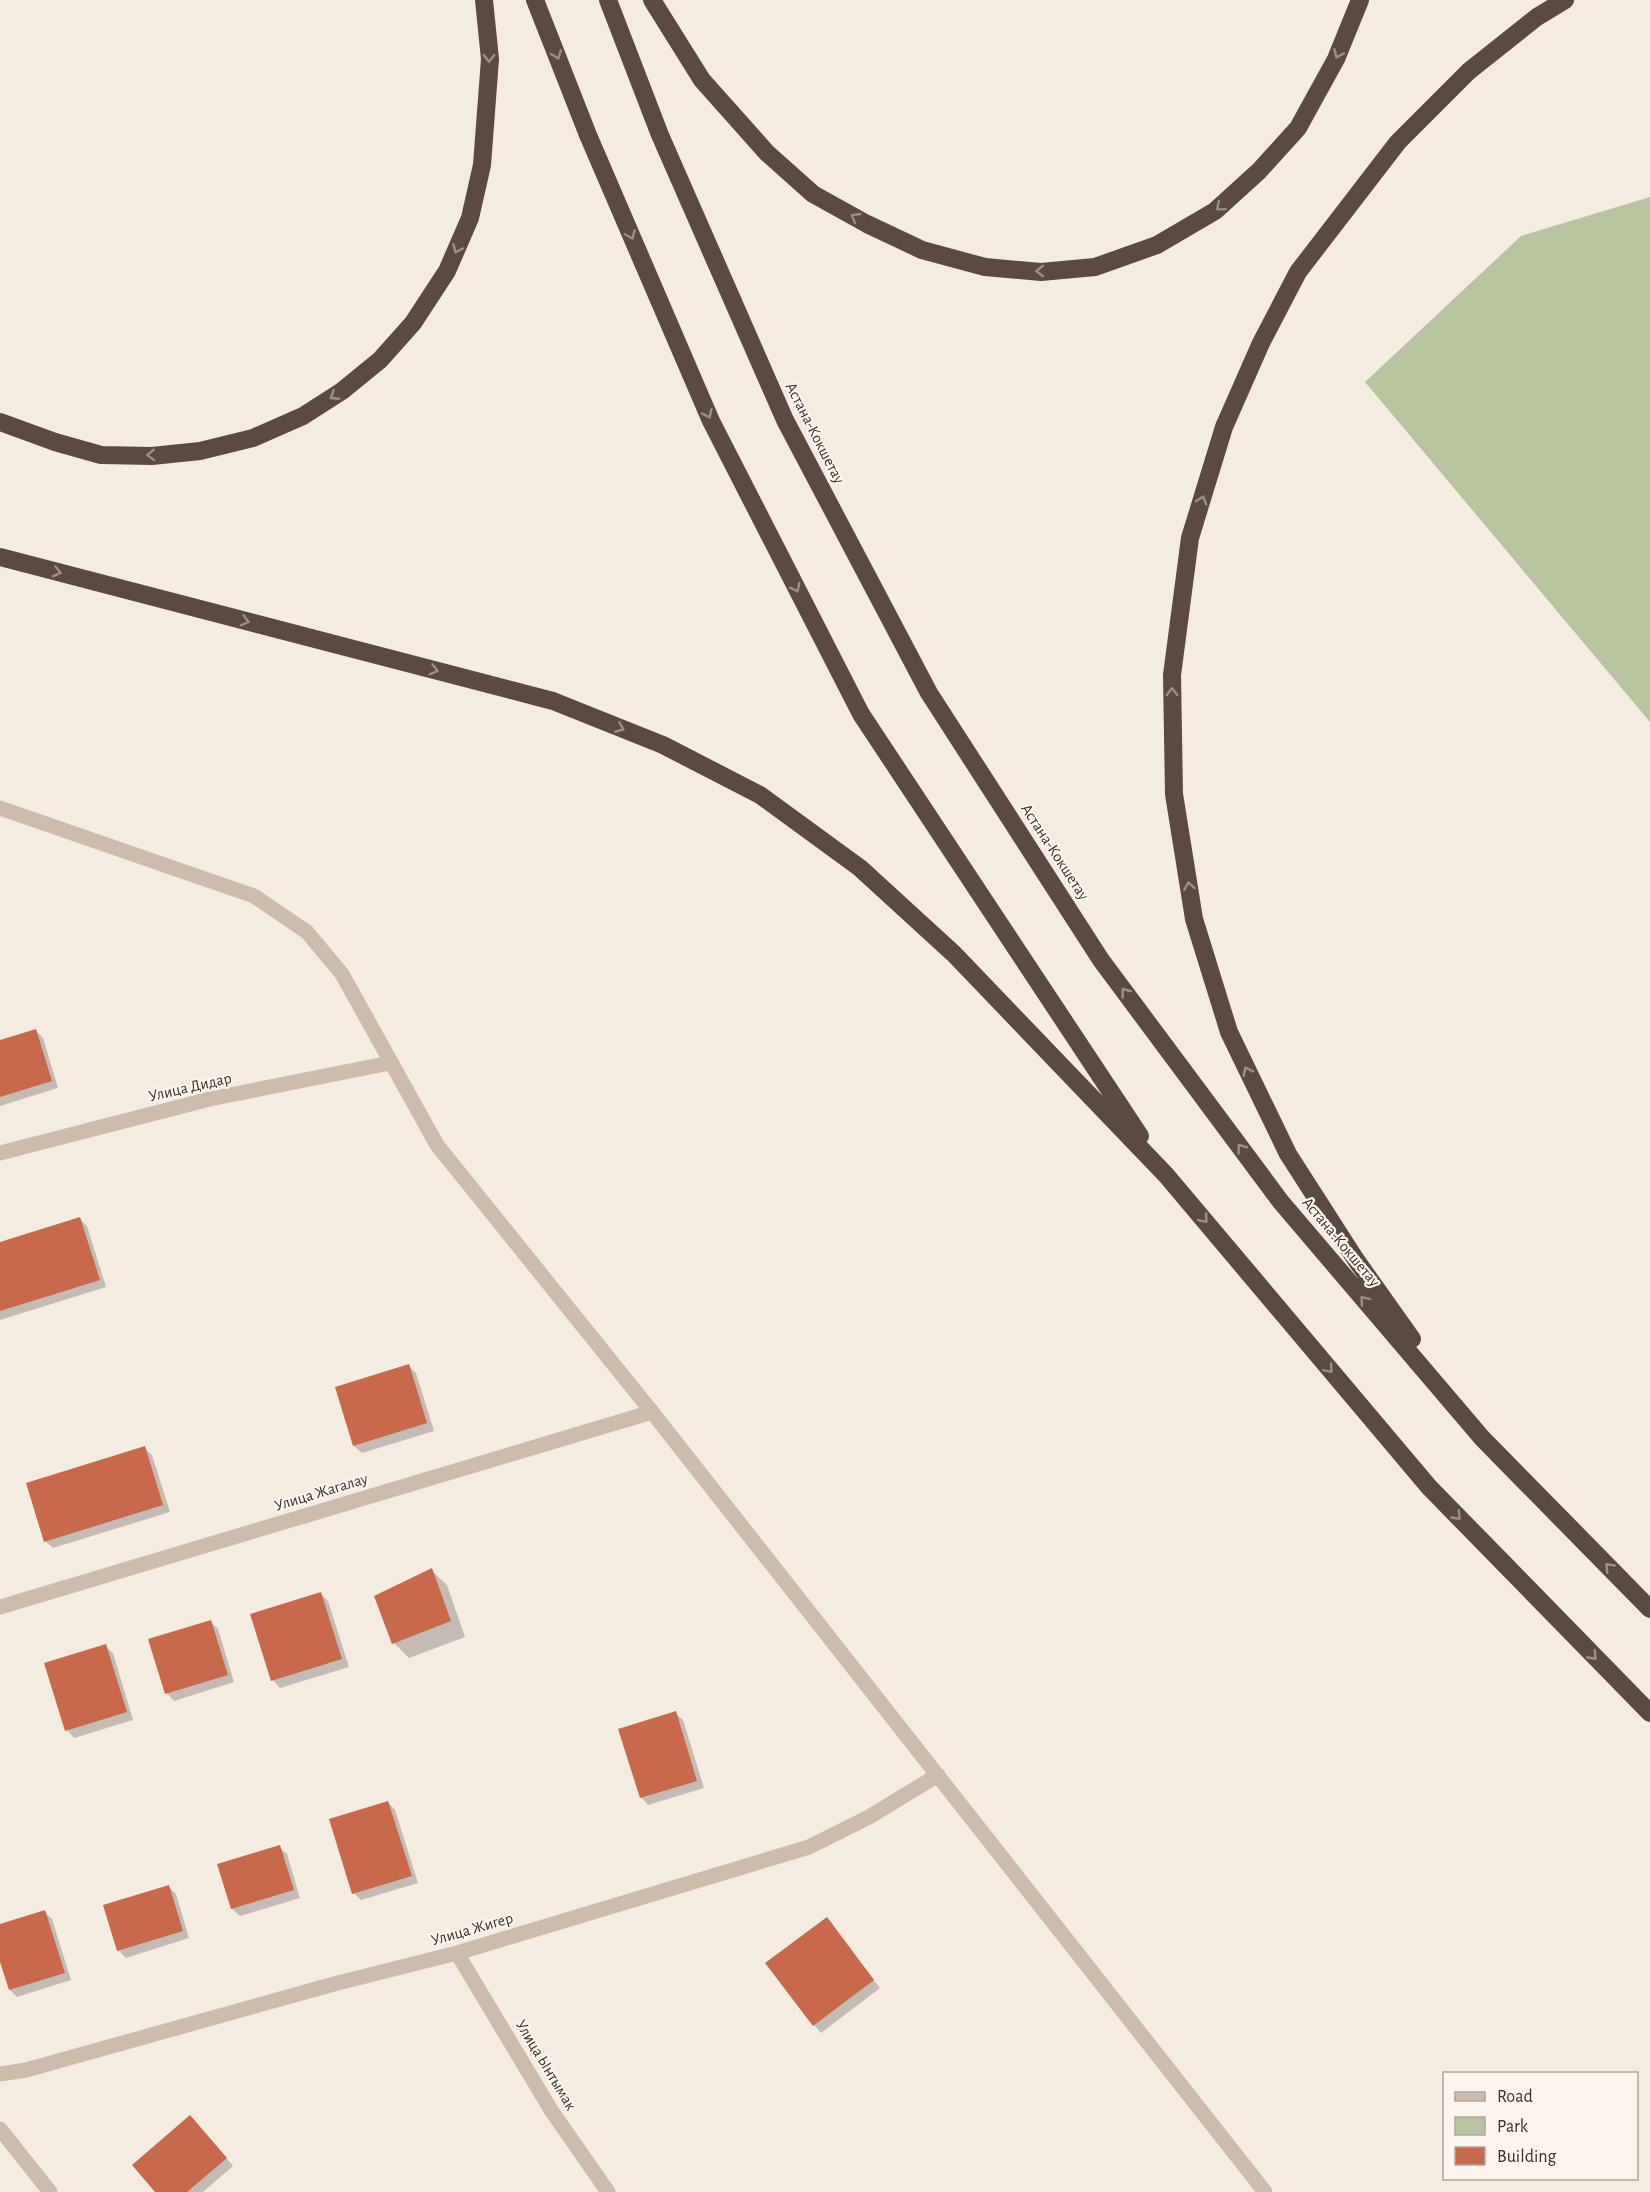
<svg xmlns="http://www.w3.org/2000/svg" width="1650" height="2192" viewBox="0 0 1650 2192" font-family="'Alegreya Sans',sans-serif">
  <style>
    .green { fill: #b8c4a0 }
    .shadow { fill: #0003 }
    .building { fill: #c8694b }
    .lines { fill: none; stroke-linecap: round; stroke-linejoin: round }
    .street { stroke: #cdbbac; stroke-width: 15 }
    .highway { stroke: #5c4a42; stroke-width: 18 }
    .oneway { stroke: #9c8e87 }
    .labels { text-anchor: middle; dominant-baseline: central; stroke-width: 4.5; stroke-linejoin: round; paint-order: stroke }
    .street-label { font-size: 16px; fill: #3b302b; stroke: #fbf5ee }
  </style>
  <rect width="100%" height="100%" fill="#f4ebe1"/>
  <!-- green -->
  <path class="green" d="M 1650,197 L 1650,722 L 1365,382 L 1521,236 Z"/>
  <!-- shadow -->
  <path class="shadow" d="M 36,1031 L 43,1038 L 58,1088 L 0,1106 L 0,1042 Z
    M 80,1219 L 87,1226 L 106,1287 L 0,1320 L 0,1243 Z
    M 409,1366 L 416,1373 L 434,1431 L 362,1453 L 354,1446 L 337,1388 Z
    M 144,1448 L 152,1455 L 170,1512 L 53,1548 L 45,1541 Z
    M 431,1570 L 447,1585 L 465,1637 L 409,1658 L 394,1643 Z
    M 321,1594 L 328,1601 L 349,1667 L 280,1688 L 273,1680 Z
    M 210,1621 L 218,1629 L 234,1682 L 174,1701 L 167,1693 Z
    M 105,1646 L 113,1653 L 133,1720 L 74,1738 L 67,1730 Z
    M 675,1713 L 683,1720 L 704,1788 L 648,1805 L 641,1797 Z
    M 388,1802 L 395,1810 L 418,1883 L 361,1900 L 354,1893 Z
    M 279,1847 L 287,1854 L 300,1898 L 240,1916 L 232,1909 Z
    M 168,1886 L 176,1894 L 189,1938 L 126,1958 L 118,1950 Z
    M 44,1912 L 52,1919 L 71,1980 L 17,1997 L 10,1990 L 0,1957 L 0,1925 Z
    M 827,1919 L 880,1988 L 821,2033 L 814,2025 Z
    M 197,2124 L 233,2166 L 203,2192 L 157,2192 Z"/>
  <!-- building -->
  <path class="building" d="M 36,1029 L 52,1081 L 0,1097 L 0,1040 Z
    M 80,1217 L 100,1280 L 0,1311 L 0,1242 Z
    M 409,1364 L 427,1423 L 353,1446 L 335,1387 Z
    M 145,1446 L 163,1505 L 44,1542 L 26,1483 Z
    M 432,1568 L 451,1621 L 392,1644 L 374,1596 Z
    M 321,1592 L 342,1659 L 271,1681 L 250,1614 Z
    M 211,1620 L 228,1675 L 165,1694 L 148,1639 Z
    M 106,1644 L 127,1712 L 65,1731 L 44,1663 Z
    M 676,1711 L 697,1781 L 640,1798 L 618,1729 Z
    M 388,1801 L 412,1876 L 352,1894 L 329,1819 Z
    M 280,1845 L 294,1890 L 231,1909 L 217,1864 Z
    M 169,1885 L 183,1931 L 117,1951 L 103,1905 Z
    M 45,1910 L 65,1973 L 9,1990 L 0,1962 L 0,1924 Z
    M 827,1917 L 874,1980 L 813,2026 L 765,1963 Z
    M 190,2115 L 227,2158 L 187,2192 L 155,2192 L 132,2165 Z"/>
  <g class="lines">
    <!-- street -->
    <path class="street" d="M 0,808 L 254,896 L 307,932 L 342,974 L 437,1145 L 652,1412 L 1265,2192
      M 0,1153 L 210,1099 L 390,1063
      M 0,1607 L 652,1412
      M 457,1953 L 551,2110 L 608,2192
      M 0,2074 L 26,2070 L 334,1984 L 457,1953 L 809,1847 L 869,1817 L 938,1775
      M 0,2129 L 50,2192"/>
    <!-- highway -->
    <path class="highway" d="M 535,0 L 588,135 L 711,421 L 861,714 L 1140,1136
      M 608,0 L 660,135 L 785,420 L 929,693 L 1101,960 L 1281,1202 L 1482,1438 L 1650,1609
      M 652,0 L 702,80 L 767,153 L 813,194 L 867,224 L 922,250 L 985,267 L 1041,272 L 1095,267 L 1157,245 L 1215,211 L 1259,171 L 1298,128 L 1336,59 L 1360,0
      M 0,422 L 55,442 L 101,455 L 152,456 L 200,451 L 253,438 L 303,416 L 342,391 L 380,360 L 413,323 L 447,271 L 470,218 L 482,165 L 490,59 L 484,0
      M 0,557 L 553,701 L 663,745 L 760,795 L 860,868 L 954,954 L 1166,1175 L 1429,1487 L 1650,1713
      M 1412,1339 L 1356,1260 L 1288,1154 L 1229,1032 L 1194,919 L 1174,794 L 1172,675 L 1190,538 L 1224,427 L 1261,343 L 1298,272 L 1398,142 L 1469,71 L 1537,17 L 1565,0"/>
  </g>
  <!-- one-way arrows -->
  <defs><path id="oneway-chevron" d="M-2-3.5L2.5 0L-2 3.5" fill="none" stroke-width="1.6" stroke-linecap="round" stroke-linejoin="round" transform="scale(1.5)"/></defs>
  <g class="oneway">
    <use href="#oneway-chevron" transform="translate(1338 54) rotate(114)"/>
    <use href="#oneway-chevron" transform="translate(557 55) rotate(69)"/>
    <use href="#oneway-chevron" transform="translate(489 58) rotate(89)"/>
    <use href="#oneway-chevron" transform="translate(1220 207) rotate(140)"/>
    <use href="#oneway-chevron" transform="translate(855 217) rotate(-150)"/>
    <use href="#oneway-chevron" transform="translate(631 235) rotate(67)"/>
    <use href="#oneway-chevron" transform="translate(457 249) rotate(114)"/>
    <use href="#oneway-chevron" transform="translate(1040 271) rotate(-180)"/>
    <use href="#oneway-chevron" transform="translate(334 396) rotate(147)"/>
    <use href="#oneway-chevron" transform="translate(708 414) rotate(66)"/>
    <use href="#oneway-chevron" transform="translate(151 455) rotate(178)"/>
    <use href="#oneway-chevron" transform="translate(1202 500) rotate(-73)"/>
    <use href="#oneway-chevron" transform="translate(57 572) rotate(15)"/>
    <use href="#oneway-chevron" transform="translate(796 588) rotate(63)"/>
    <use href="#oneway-chevron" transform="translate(245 621) rotate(15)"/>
    <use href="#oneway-chevron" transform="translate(434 670) rotate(15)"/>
    <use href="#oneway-chevron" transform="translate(1172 692) rotate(-91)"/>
    <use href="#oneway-chevron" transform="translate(620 728) rotate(22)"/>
    <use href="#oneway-chevron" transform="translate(1189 886) rotate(-99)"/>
    <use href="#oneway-chevron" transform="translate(1125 992) rotate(-127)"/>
    <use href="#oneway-chevron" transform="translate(1247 1071) rotate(-116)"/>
    <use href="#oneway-chevron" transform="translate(1241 1148) rotate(-127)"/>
    <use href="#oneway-chevron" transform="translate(1204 1219) rotate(50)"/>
    <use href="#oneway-chevron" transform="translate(1364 1300) rotate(-130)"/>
    <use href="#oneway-chevron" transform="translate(1329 1369) rotate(50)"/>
    <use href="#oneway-chevron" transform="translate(1457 1516) rotate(46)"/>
    <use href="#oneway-chevron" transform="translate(1609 1567) rotate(-134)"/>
    <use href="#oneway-chevron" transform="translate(1593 1656) rotate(46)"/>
  </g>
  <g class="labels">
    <!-- street labels -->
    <g class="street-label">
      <text transform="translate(815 433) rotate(63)">Астана-Кокшетау</text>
      <text transform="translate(1055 852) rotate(57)">Астана-Кокшетау</text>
      <text transform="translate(190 1087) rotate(-13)">Улица Дидар</text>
      <text transform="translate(1341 1242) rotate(50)">Астана-Кокшетау</text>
      <text transform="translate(321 1492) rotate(-17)">Улица Жагалау</text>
      <text transform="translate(472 1929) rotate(-16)">Улица Жигер</text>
      <text transform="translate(546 2065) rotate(59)">Улица Ынтымак</text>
    </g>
  </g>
  <!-- legend -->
  <rect x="1443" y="2072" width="195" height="108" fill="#fbf5ee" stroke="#aea6a0" stroke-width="1.5"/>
  <rect x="1455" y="2092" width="30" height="9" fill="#cdbbac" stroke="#aea6a0" stroke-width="1.5"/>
  <text x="1497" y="2102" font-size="18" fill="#3b302b">Road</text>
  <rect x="1455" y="2117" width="30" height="18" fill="#b8c4a0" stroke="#aea6a0" stroke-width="1.5"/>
  <text x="1497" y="2132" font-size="18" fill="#3b302b">Park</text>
  <rect x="1455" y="2147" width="30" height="18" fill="#c8694b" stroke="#aea6a0" stroke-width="1.5"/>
  <text x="1497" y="2162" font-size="18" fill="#3b302b">Building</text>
</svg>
